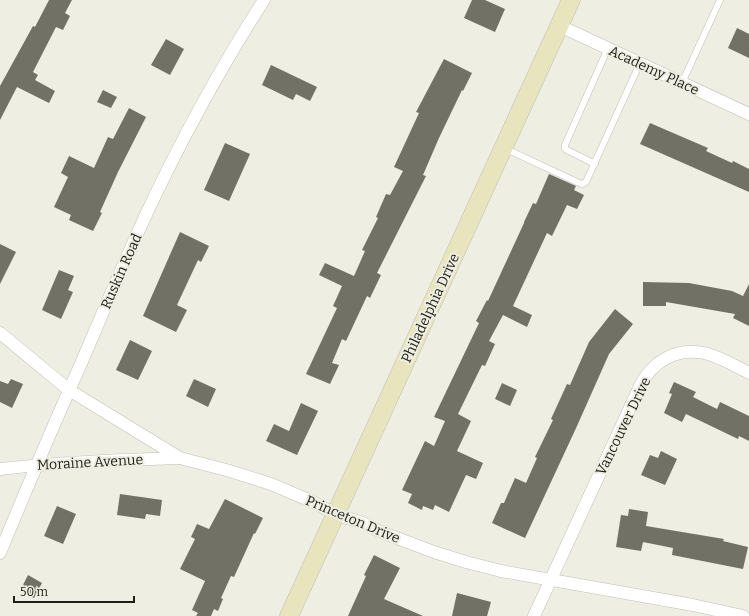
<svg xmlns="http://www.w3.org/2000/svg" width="749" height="616" viewBox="0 0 749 616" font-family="Bitter,serif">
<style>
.building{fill:#717166}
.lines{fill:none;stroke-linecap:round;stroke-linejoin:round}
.service-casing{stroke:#c0bfb4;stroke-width:7}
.minor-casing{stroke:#c0bfb4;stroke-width:13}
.secondary-casing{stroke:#c0bfb4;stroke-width:19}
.service{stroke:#fff;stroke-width:6}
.minor{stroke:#fff;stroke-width:12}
.secondary{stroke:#e8e4bd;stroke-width:18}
.labels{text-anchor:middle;stroke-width:4;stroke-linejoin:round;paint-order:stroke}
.street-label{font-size:14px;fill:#1e1e1a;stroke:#efeee2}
</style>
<rect width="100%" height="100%" fill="#efeee2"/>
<!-- building -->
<g class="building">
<path d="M49 0H72L65 13 70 16 63 30 56 27 33 72 38 75 35 80 55 91 49 103 17 87 0 120V86L33 26 35 27Z"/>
<path d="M472 0H485L505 9 495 32 464 18Z"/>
<path d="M737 28 749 34V58L728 48Z"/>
<path d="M166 39 184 49 170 75 151 65Z"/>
<path d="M444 59 472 73 463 91 462 90 439 138 423 175 426 176 377 273 381 275 370 298 367 296 346 341 342 339 332 363 339 365 330 384 306 374 337 308 333 306 342 286 319 275 325 263 354 276 365 251 362 250 378 218 376 217 386 194 390 195 403 171 394 167 419 113 416 112Z"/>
<path d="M271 65 317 87 310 101 296 94 293 100 262 85Z"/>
<path d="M103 90 117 97 111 108 97 102Z"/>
<path d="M129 108 146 117 118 172 100 212 102 213 93 231 69 220 71 215 54 207 68 177 61 173 69 156 94 168 108 137 113 139Z"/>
<path d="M650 123 708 148 706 151 732 163 733 161 749 169V192L640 144Z"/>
<path d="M225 143 250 154 229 201 204 190Z"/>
<path d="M549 174 576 186 574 190 584 195 577 209 567 205 552 236 547 233 513 306 532 315 527 327 503 315 489 341 495 344 485 366 482 365 458 414 471 421 457 451 483 463 476 479 466 475 449 512 435 505 433 510 423 506 422 510 408 503 412 494 402 490 425 441 434 446 445 421 434 417 479 323 476 321 487 300 488 301 524 223V222L533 203 536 204Z"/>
<path d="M180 232 209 246 201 262 198 260 177 305 187 310 176 332 143 316Z"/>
<path d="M0 244 16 252 0 284Z"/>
<path d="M59 270 74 276 68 290 73 292 61 319 42 310Z"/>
<path d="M643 282 689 283 732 291 743 296 749 284V326L733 318 735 314 666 302V306H643Z"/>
<path d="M615 309 633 324 609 354 577 426 525 538 492 523 501 503H504L515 478 526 483 537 458 535 457 553 420 551 419 567 384 570 385 589 342Z"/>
<path d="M130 340 152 351 138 380 116 370Z"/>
<path d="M11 379 23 384 12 408 0 402V381L8 384Z"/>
<path d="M194 379 216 389 208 407 186 396Z"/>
<path d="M674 382 696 392 693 397 717 409 720 402 749 416V441L739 436 738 439 686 414 682 422 664 413 672 394 669 393Z"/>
<path d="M502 383 517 390 510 406 495 399Z"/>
<path d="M301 403 318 411 297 455 266 441 274 424 289 431Z"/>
<path d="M661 451 677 459 665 485 641 475 650 455 658 458Z"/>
<path d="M120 494 162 500 160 516 146 514 145 519 117 515Z"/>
<path d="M225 499 263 518 255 534 254 533 234 577 231 576 221 598 223 599 218 611 214 609 211 616H196L198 613 192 610 205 581 180 569 195 539 191 537 197 524 209 529Z"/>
<path d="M57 506 76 514 63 544 44 536Z"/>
<path d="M629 509 648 512 646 526 724 539 723 541 748 547 743 569 672 555 673 548 643 542 641 551 616 547 621 515 628 516Z"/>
<path d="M374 555 400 568 384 599 423 616H348L366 576 364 575Z"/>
<path d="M28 575 42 583 34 598 20 591Z"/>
<path d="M457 593 491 602 487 616H452Z"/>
</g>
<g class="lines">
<!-- service casing -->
<g class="service-casing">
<g id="service">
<path d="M682 83 720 0"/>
<path d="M504 148 577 182 582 184 586 182 640 63"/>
<path d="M595 164 565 149V145L608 48"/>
</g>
</g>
<!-- minor casing -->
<g class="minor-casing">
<g id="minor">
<path d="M560 26 749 114"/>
<path d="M0 333 69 390 180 458 230 471 271 484 311 501 335 514 363 523 381 532 434 552 466 562 501 571 693 605 743 616"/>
<path d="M0 469C60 462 120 460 180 458"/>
<path d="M0 553C26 490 52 428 80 366 101 317 122 267 144 219 179 144 219 70 264 0"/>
<path d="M534 616 640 386C652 362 676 347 704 353 719 356 735 366 749 373"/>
</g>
</g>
<!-- secondary casing -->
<g class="secondary-casing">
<path id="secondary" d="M289 616 571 0"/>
</g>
<!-- service -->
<use href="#service" class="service"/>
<!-- minor -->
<use href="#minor" class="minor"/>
<!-- secondary -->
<use href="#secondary" class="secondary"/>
</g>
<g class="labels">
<!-- street labels -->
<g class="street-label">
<text transform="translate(654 70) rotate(25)" y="5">Academy Place</text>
<text transform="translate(121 271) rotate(-66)" y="5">Ruskin Road</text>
<text transform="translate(430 308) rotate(-65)" y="5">Philadelphia Drive</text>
<text transform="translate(623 426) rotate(-64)" y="5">Vancouver Drive</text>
<text transform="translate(90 462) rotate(-3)" y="5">Moraine Avenue</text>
<text transform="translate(353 519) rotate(23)" y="5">Princeton Drive</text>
</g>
</g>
<!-- scale -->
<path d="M14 596v6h120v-6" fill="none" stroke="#1e1e1a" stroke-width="2"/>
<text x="20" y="596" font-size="12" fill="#1e1e1a" stroke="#efeee2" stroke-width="3" paint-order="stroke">50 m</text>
</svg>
